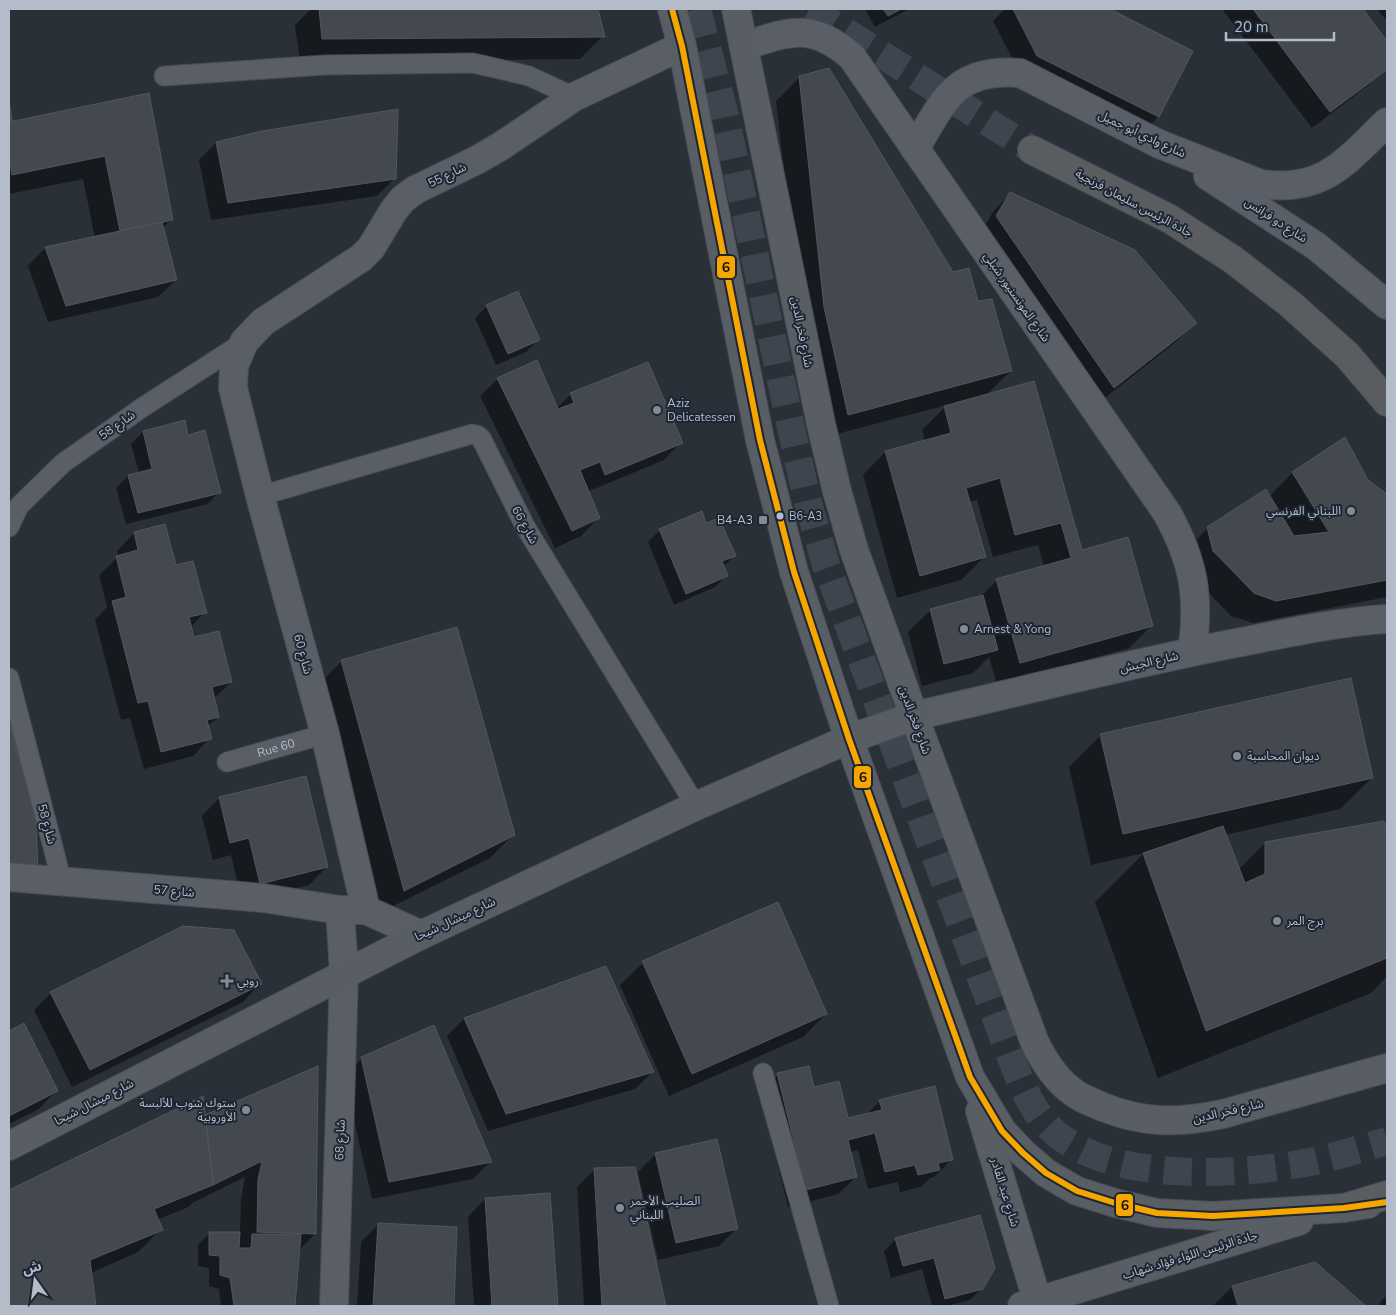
<svg xmlns="http://www.w3.org/2000/svg" width="1396" height="1315" viewBox="0 0 1396 1315" font-family="'Nunito Sans','Noto Sans Arabic',sans-serif">
<style>
.shadow{fill:#0007}
.building{fill:#444950;stroke:#52575f}
.lines{fill:none;stroke-linecap:round;stroke-linejoin:round}
.highway-tunnel{stroke:#3f454e;stroke-width:28;stroke-dasharray:28 14;stroke-linecap:butt}
.lane-casing{stroke:#484c53;stroke-width:21}
.street-casing{stroke:#484c53;stroke-width:30}
.secondary-casing{stroke:#484c53;stroke-width:30}
.highway-casing{stroke:#474c53;stroke-width:30}
.lane{stroke:#5a5e66;stroke-width:19}
.street{stroke:#5a5e66;stroke-width:28}
.secondary{stroke:#595d64;stroke-width:28}
.highway{stroke:#5a5d60;stroke-width:28}
.bus-1-casing{stroke:#1d2633;stroke-width:10}
.bus-1{stroke:#f7a600;stroke-width:6}
.poi-dot{fill:#848b96;stroke:#1d2633;stroke-width:2}
.bus-dot{fill:#b4bcc9;stroke:#1d2633;stroke-width:2}
.labels{text-anchor:middle;stroke-width:4;stroke-linejoin:round;paint-order:stroke}
.bus-label{font-size:11px;fill:#b4bcc9;stroke:#1d2633;text-anchor:start}
.street-label{font-size:12px;fill:#b4bcc9;stroke:#1d2633}
.poi-label{font-size:12px;fill:#b4bcc9;stroke:#1d2633;text-anchor:start}
.line-badge{stroke:#1d2633;stroke-width:2}
.pale-badge-label{font-size:14px;text-anchor:middle;font-weight:bold;fill:#111}
</style>
<rect width="100%" height="100%" fill="#2a3038"/>
<!-- shadow -->
<g class="shadow">
<path d="M311 9H596L603 36 580 59 300 62 295 25Z"/>
<path d="M865 9H909L875 27Z"/>
<path d="M1005 9H1111L1158 117 1141 134 1020 74 993 21Z"/>
<path d="M1222 9H1362L1387 43V71L1312 128Z"/>
<path d="M1377 9H1387V21Z"/>
<path d="M799 78 952 273 977 302 1011 371 986 395 1081 551 1152 625 1129 648 997 685 989 657 973 673 922 686 908 632 931 610 980 597 997 580 1044 567 1038 545 993 557 977 500 969 502 984 557 961 580 897 598 863 475 885 452 925 441 922 430 947 405 825 437 802 331 776 101Z"/>
<path d="M148 94 172 219 162 228 176 280 158 297 48 322 28 266 45 248 95 238 83 179 9 194V107L11 122Z"/>
<path d="M216 143 395 178 377 196 211 220 199 160Z"/>
<path d="M1010 194 1195 323 1177 341 1096 405 980 234 993 212Z"/>
<path d="M487 306 538 340 526 352 496 365 475 318Z"/>
<path d="M498 379 557 408 571 394 681 442 664 460 587 492 598 518 581 536 555 548 480 396Z"/>
<path d="M184 422 187 436 219 492 208 504 126 524 116 488 128 476 139 473 131 444 143 432Z"/>
<path d="M1344 439 1367 481 1387 496V597L1253 623 1231 616 1191 574 1185 551 1208 528 1269 497 1292 473Z"/>
<path d="M706 525 734 556 723 567 727 575 715 587 674 605 648 542 660 530Z"/>
<path d="M134 533 175 567 205 612 190 628 193 639 231 682 213 699 218 717 207 727 210 738 193 756 144 769 130 718 121 720 95 620 107 607 99 575 118 557 117 551Z"/>
<path d="M342 661 513 835 490 858 381 912 319 684Z"/>
<path d="M9 726 35 821 9 886Z"/>
<path d="M1101 735 1372 778 1340 809 1225 835 1238 870 1265 843 1384 823 1387 835V976L1371 993 1158 1078 1095 902 1144 853 1091 865 1069 767Z"/>
<path d="M305 777 327 867 309 885 242 901 231 855 213 860 202 816 219 798Z"/>
<path d="M643 963 826 1014 803 1037 669 1096 620 985Z"/>
<path d="M260 984 243 1002 72 1087 34 1010 51 993Z"/>
<path d="M464 1019 653 1072 635 1089 488 1131 447 1036Z"/>
<path d="M24 1025 56 1091 39 1109 9 1124V1032Z"/>
<path d="M362 1058 491 1161 473 1179 372 1199 344 1076Z"/>
<path d="M317 1067 315 1234 299 1250 294 1306H221L219 1289 209 1286V1268L198 1266V1245L210 1233 240 1234 241 1199 245 1177 194 1202 188 1207 157 1220 161 1229 138 1252 91 1273 94 1306H9V1192L202 1098 204 1117Z"/>
<path d="M778 1075 813 1089 847 1120 866 1115 880 1101 952 1159 934 1177 930 1178 921 1187 900 1192 898 1182 868 1189 858 1150 850 1152 856 1177 838 1194 788 1207 760 1092Z"/>
<path d="M716 1140 737 1228 719 1246 658 1260 638 1172 655 1155Z"/>
<path d="M634 1168 665 1306H584L577 1187 595 1169Z"/>
<path d="M549 1195 557 1306H474L468 1217 485 1199Z"/>
<path d="M979 1216 982 1288 970 1300 946 1306H932L922 1269 891 1278 884 1251 896 1239Z"/>
<path d="M379 1224 456 1228 453 1306H357L361 1242Z"/>
<path d="M1315 1263 1364 1306H1213L1232 1287Z"/>
<path d="M1387 1295V1306H1380L1379 1303Z"/>
</g>
<!-- building -->
<g class="building">
<path d="M319 9H598L605 37 322 39Z"/>
<path d="M883 9H901L888 16Z"/>
<path d="M1013 9H1113L1114 11 1193 51 1159 117 1037 56Z"/>
<path d="M1253 9H1363L1387 41V70L1330 112Z"/>
<path d="M829 68 953 272 969 268 978 301 992 299 1012 371 848 415 824 307 799 76Z"/>
<path d="M149 93 173 220 120 231 105 156 12 175 9 159V122Z"/>
<path d="M9 99 12 121 9 122Z"/>
<path d="M398 109 396 179 228 203 216 142 262 131Z"/>
<path d="M1010 192 1135 250 1197 323 1114 388 996 216Z"/>
<path d="M162 222 177 280 66 306 45 247Z"/>
<path d="M518 291 540 340 508 354 486 305Z"/>
<path d="M537 360 558 409 574 403 570 393 648 362 683 443 605 475 600 462 580 470 600 518 572 531 497 378Z"/>
<path d="M1034 381 1082 550 1128 537 1153 626 1020 663 996 579 1071 558 1061 523 1015 535 1000 478 966 488 986 557 920 576 885 451 951 433 944 406Z"/>
<path d="M185 420 188 435 205 430 221 493 138 513 128 475 152 469 143 431Z"/>
<path d="M1345 437 1368 480 1387 494V580L1276 601 1254 593 1213 551 1207 527 1266 489 1294 536 1329 532 1292 472Z"/>
<path d="M702 511 706 523 719 518 736 556 722 561 728 576 686 594 659 529Z"/>
<path d="M165 524 176 565 193 561 207 613 189 617 194 637 219 631 232 682 212 687 219 717 207 720 212 739 161 752 148 701 138 703 112 601 126 597 116 556 138 550 134 532Z"/>
<path d="M983 595 998 650 944 664 930 609Z"/>
<path d="M457 627 515 835 404 891 341 660Z"/>
<path d="M1351 678 1373 778 1123 834 1100 734Z"/>
<path d="M9 721 36 821 38 871 9 864Z"/>
<path d="M306 776 328 867 260 884 249 838 230 843 219 797Z"/>
<path d="M1384 821 1387 831V958L1206 1031 1143 853 1223 826 1245 883 1265 874V842Z"/>
<path d="M778 902 827 1014 692 1074 642 961Z"/>
<path d="M183 926 234 930 262 984 90 1070 50 992Z"/>
<path d="M606 966 654 1072 506 1114 464 1018Z"/>
<path d="M24 1023 58 1091 9 1116V1031Z"/>
<path d="M434 1025 492 1162 389 1182 361 1057Z"/>
<path d="M318 1066 316 1234 257 1232 258 1180 262 1161 213 1185 205 1115Z"/>
<path d="M809 1066 814 1087 839 1081 848 1118 882 1110 879 1100 935 1086 953 1160 938 1163 940 1170 918 1175 915 1165 885 1172 875 1133 848 1140 857 1177 806 1190 777 1073Z"/>
<path d="M203 1096 213 1185 154 1209 163 1230 90 1260 96 1306H9V1190Z"/>
<path d="M717 1139 738 1229 676 1243 655 1153Z"/>
<path d="M635 1167 666 1306H602L594 1168Z"/>
<path d="M550 1193 558 1306H492L485 1198Z"/>
<path d="M980 1215 995 1268 983 1289 945 1299 934 1258 903 1266 895 1238Z"/>
<path d="M378 1223 457 1227 454 1306H373Z"/>
<path d="M209 1232H240L239 1248H251L252 1234H301L295 1306H234L230 1278 220 1275V1256L209 1255Z"/>
<path d="M1315 1262 1366 1306H1238L1232 1286Z"/>
</g>
<g class="lines">
<!-- highway-tunnel -->
<g class="highway-tunnel">
<path d="M697 9 725 116 793 437 808 503 826 565 1005 1042C1017 1071 1026 1103 1048 1126 1103 1184 1238 1176 1310 1162 1336 1157 1362 1148 1387 1141"/>
<path d="M810 9 1032 150"/>
</g>
<!-- lane casing -->
<g class="lane-casing">
<g id="lane">
<path d="M164 76 325 65 473 63 529 76 574 97"/>
<path d="M260 496 472 434 477 435 481 438 526 528 696 806"/>
<path d="M9 527 19 506 63 463 143 407 244 342"/>
<path d="M9 678 62 882"/>
<path id="s1" d="M227 762 325 734"/>
<path d="M763 1073 829 1306"/>
</g>
</g>
<!-- street casing -->
<g class="street-casing">
<g id="street">
<path d="M744 46C790 31 812 22 852 57L1167 513C1194 562 1200 597 1192 652"/>
<path d="M915 149C944 100 955 68 1020 73L1159 144 1261 184C1324 193 1346 161 1387 122"/>
<path d="M1208 176 1316 246 1387 305"/>
<path d="M914 716C1019 692 1124 665 1231 644 1283 634 1334 622 1387 619"/>
<path d="M9 877 263 898 340 910H366L421 935"/>
<path d="M366 910 325 734 260 496 233 388 234 366 244 342 263 322 361 258 371 248 394 210 403 199 415 190 477 160 501 146 574 97 682 46"/>
<path d="M334 1306 344 973 340 910"/>
</g>
</g>
<!-- secondary casing -->
<g class="secondary-casing">
<g id="secondary">
<path d="M672 9 682 46 760 440 794 572 849 739 970 1077 1002 1131 1023 1153 1046 1173 1077 1191 1115 1203 1157 1213 1213 1216 1344 1208 1368 1204"/>
<path d="M736 9 821 424 837 491 854 550 914 716 1035 1043C1044 1061 1054 1077 1069 1089 1079 1098 1091 1102 1103 1107 1145 1124 1179 1123 1223 1114L1387 1068"/>
<path d="M980 1111 1039 1306"/>
<path d="M9 1146 421 935 696 806 849 739 914 716"/>
<path d="M1022 1306 1299 1221"/>
</g>
</g>
<!-- highway casing -->
<g class="highway-casing">
<g id="highway">
<path d="M1032 150 1170 219 1232 259 1289 303 1347 355 1387 402"/>
<path d="M1344 1208 1387 1195"/>
</g>
</g>
<!-- lane -->
<use href="#lane" class="lane"/>
<!-- street -->
<use href="#street" class="street"/>
<!-- secondary -->
<use href="#secondary" class="secondary"/>
<!-- highway -->
<use href="#highway" class="highway"/>
<!-- bus-1 casing -->
<g class="bus-1-casing">
<path id="bus-1" d="M672 9 682 46 760 440 794 572 849 739 970 1077 1002 1131 1023 1153 1046 1173 1077 1191 1115 1203 1157 1213 1213 1216 1344 1208 1387 1202"/>
</g>
<!-- bus-1 -->
<use href="#bus-1" class="bus-1"/>
</g>
<!-- markers -->
<g class="poi-dot">
<circle cx="657" cy="410" r="5"/>
<circle cx="1351" cy="511" r="5"/>
<rect x="758" y="515" width="10" height="10" rx="2.5"/>
<circle cx="964" cy="629" r="5"/>
<circle cx="1237" cy="756" r="5"/>
<circle cx="1277" cy="921" r="5"/>
<path d="M224.5 973.5h5v5h5v5h-5v5h-5v-5h-5v-5h5z"/>
<circle cx="246" cy="1110" r="5"/>
<circle cx="620" cy="1208" r="5"/>
</g>
<circle class="bus-dot" cx="780" cy="516" r="4.5"/>
<g class="labels">
<!-- bus labels -->
<g class="bus-label">
<text x="789" y="520">B6-A3</text>
</g>
<!-- street labels -->
<g class="street-label">
<text transform="translate(1142 134) rotate(25)" y="4">شارع وادي أبو جميل</text>
<text transform="translate(447 175) rotate(-26)" y="4">شارع 55</text>
<text transform="translate(1134 203) rotate(28)" y="4">جادة الرئيس سليمان فرنجية</text>
<text transform="translate(1276 220) rotate(33)" y="4">شارع دو فرانس</text>
<text transform="translate(1017 297) rotate(55)" y="4">شارع المونسنيور شبلي</text>
<text transform="translate(802 332) rotate(79)" y="4">شارع فخر الدين</text>
<text transform="translate(117 425) rotate(-35)" y="4">شارع 58</text>
<text transform="translate(525 525) rotate(61)" y="4">شارع 66</text>
<text transform="translate(303 654) rotate(75)" y="4">شارع 60</text>
<text transform="translate(1149 662) rotate(-13)" y="4">شارع الجيش</text>
<text transform="translate(915 720) rotate(70)" y="4">شارع فخر الدين</text>
<text dy="4" stroke="none"><textPath href="#s1" startOffset="51">Rue 60</textPath></text>
<text transform="translate(47 824) rotate(75)" y="4">شارع 58</text>
<text transform="translate(174 891) rotate(5)" y="4">شارع 57</text>
<text transform="translate(455 919) rotate(-25)" y="4">شارع ميشال شيحا</text>
<text transform="translate(94 1102) rotate(-27)" y="4">شارع ميشال شيحا</text>
<text transform="translate(1228 1111) rotate(-13)" y="4">شارع فخر الدين</text>
<text transform="translate(340 1140) rotate(-88)" y="4">شارع 68</text>
<text transform="translate(1005 1192) rotate(73)" y="4">شارع عبد القادر</text>
<text transform="translate(1190 1255) rotate(-17)" y="4">جادة الرئيس اللواء فؤاد شهاب</text>
</g>
<!-- poi labels -->
<g class="poi-label">
<text x="667" y="407">Aziz<tspan x="667" dy="14">Delicatessen</tspan></text>
<text x="1341" y="515" text-anchor="end">اللبناني الفرنسي</text>
<text x="753" y="524" text-anchor="end">B4-A3</text>
<text x="974" y="633">Arnest &amp; Yong</text>
<text x="1247" y="760">ديوان المحاسبة</text>
<text x="1287" y="925">برج المر</text>
<text x="237" y="985">روبي</text>
<text x="236" y="1107" text-anchor="end">ستوك شوب للألبسة<tspan x="236" dy="14">الأوروبية</tspan></text>
<text x="630" y="1205">الصليب الأحمر<tspan x="630" dy="14">اللبناني</tspan></text>
</g>
</g>
<g class="line-badge">
<rect x="716" y="255" width="20" height="24" rx="5" fill="#f7a600"/>
<rect x="853" y="765" width="19" height="24" rx="5" fill="#f7a600"/>
<rect x="1115" y="1193" width="19" height="24" rx="5" fill="#f7a600"/>
</g>
<g class="pale-badge-label">
<text x="726" y="272">6</text>
<text x="863" y="782">6</text>
<text x="1125" y="1210">6</text>
</g>
<!-- border -->
<rect width="1396" height="1315" fill="none" stroke="#b4bcc9" stroke-width="20"/>
<!-- north arrow -->
<g transform="translate(35 1280) rotate(346)" stroke="#1d2633" stroke-width="4" paint-order="stroke">
<path d="M0-4L9 19L0 12L-9 19Z" fill="#b4bcc9"/>
<text y="-8" font-size="14" font-weight="bold" text-anchor="middle" fill="#b4bcc9">ش</text>
</g>
<!-- scale -->
<path d="M1226 32v8h108v-8" fill="none" stroke="#b4bcc9" stroke-width="2.5"/>
<text x="1234" y="32" font-size="15" fill="#b4bcc9" stroke="#1d2633" stroke-width="4" paint-order="stroke">20 m</text>
</svg>
